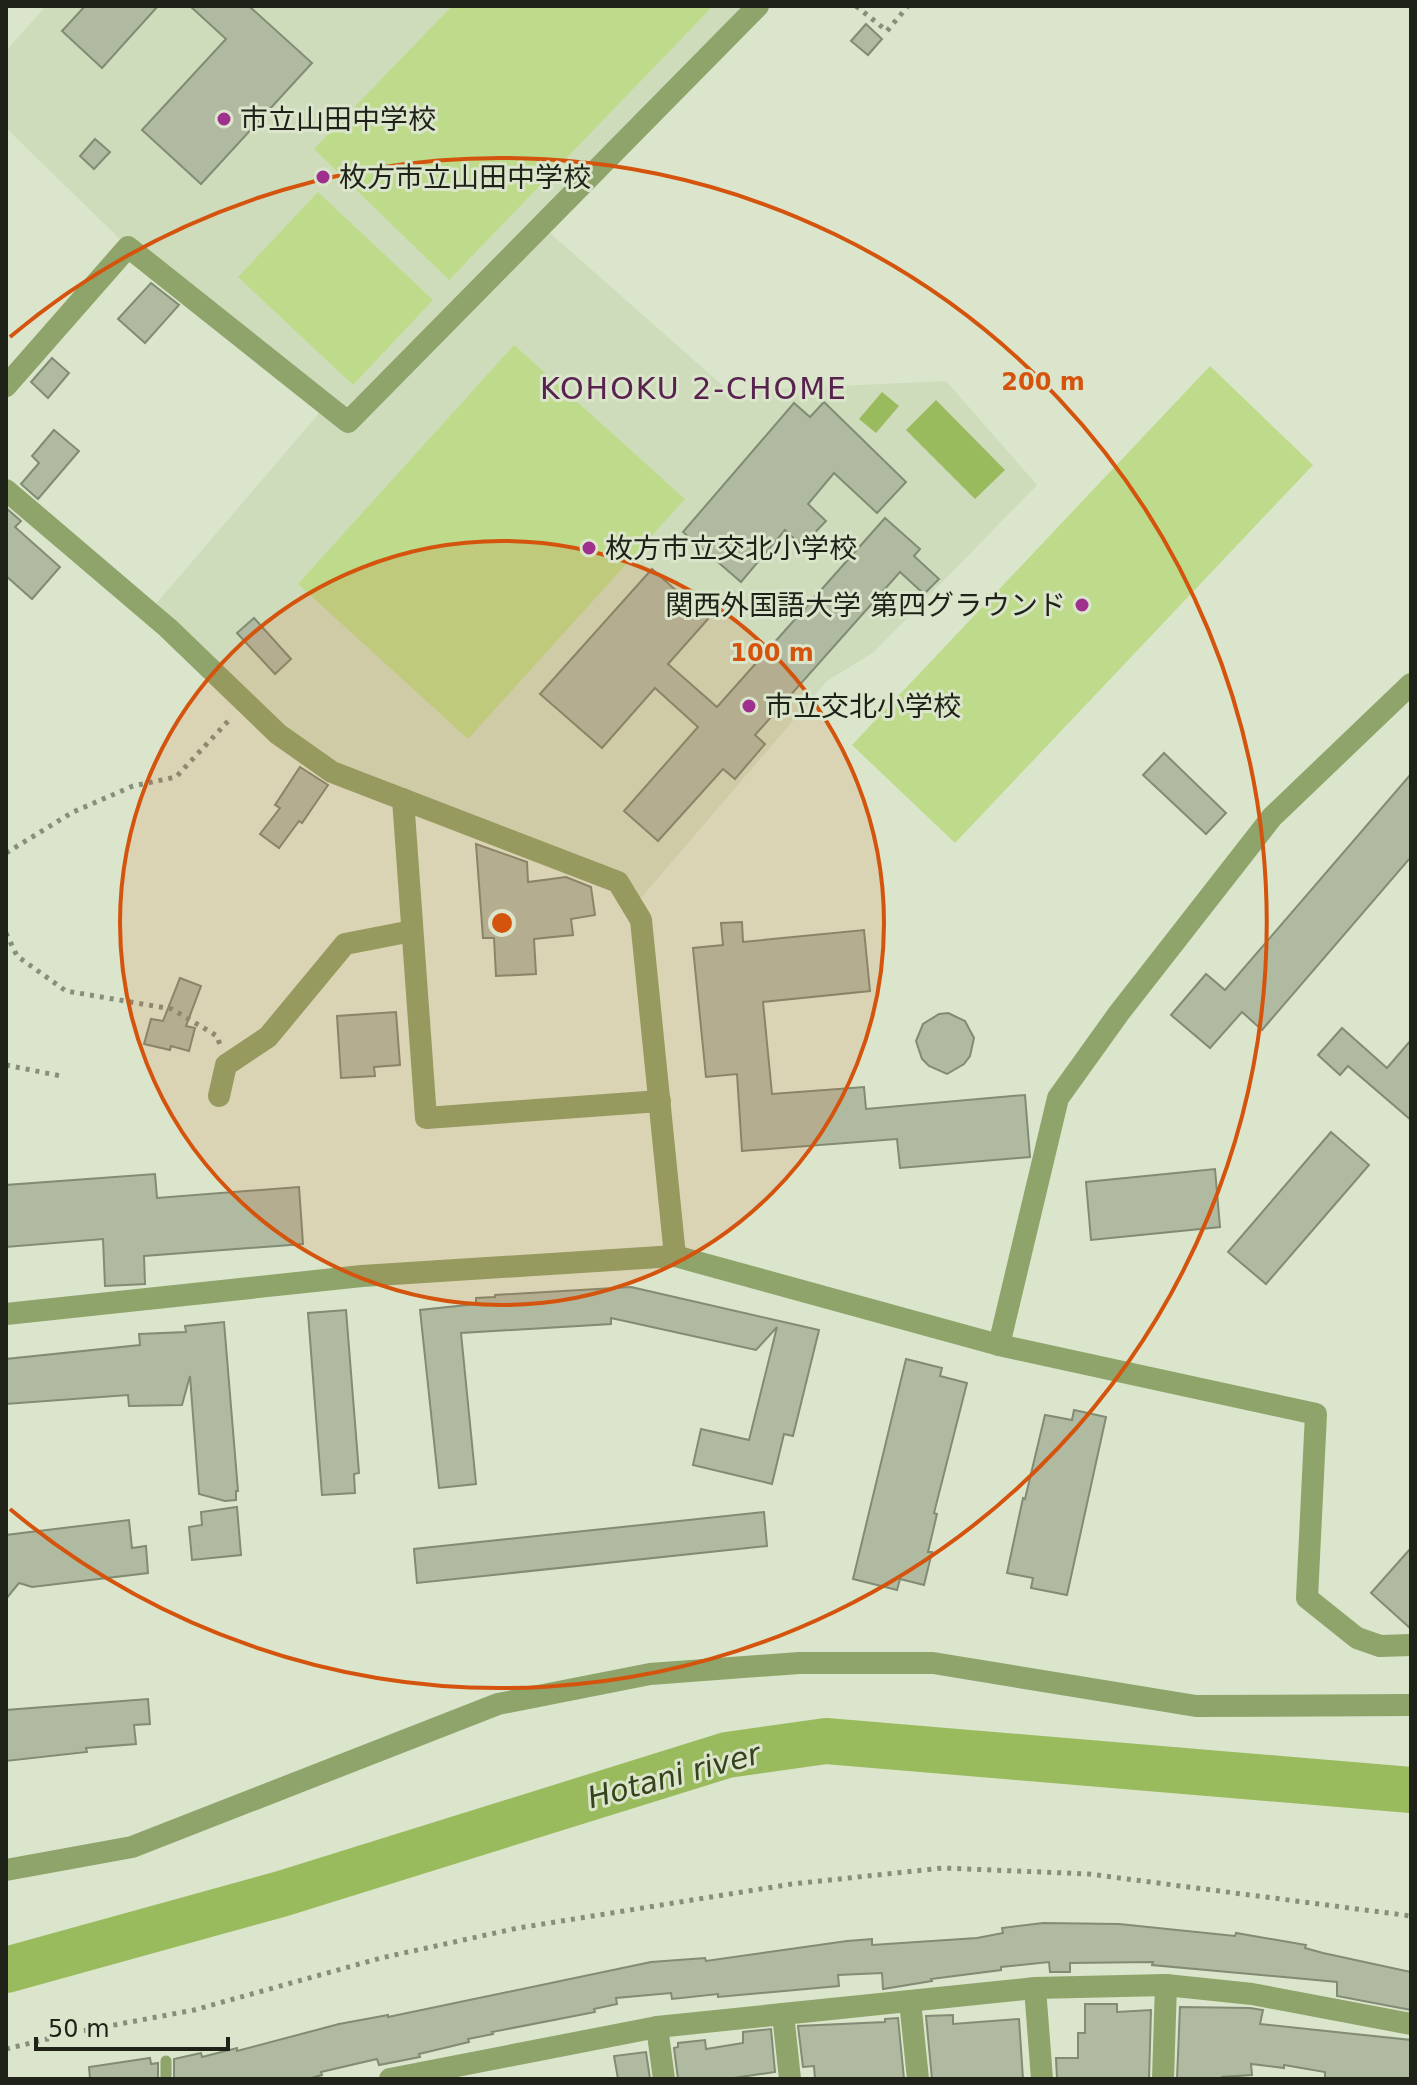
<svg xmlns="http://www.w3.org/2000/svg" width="1417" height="2085" viewBox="0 0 1417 2085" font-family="'DejaVu Sans','Noto Sans JP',sans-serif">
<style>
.built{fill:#cfdcbb}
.green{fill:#bedb8b}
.water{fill:#9aba5e}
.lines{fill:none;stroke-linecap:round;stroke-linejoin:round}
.river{stroke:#9aba5e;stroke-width:46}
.building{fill:#b0baa1;stroke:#828b73;stroke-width:2}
.path{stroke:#878f7c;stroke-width:5;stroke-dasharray:4 6;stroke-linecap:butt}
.service{stroke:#8ea46a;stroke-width:11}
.minor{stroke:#8ea46a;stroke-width:22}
.tertiary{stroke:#8ea46a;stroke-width:22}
.ring{fill:none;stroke:#d4540d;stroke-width:4}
.poi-dot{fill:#9f308d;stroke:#dbe5cb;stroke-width:3}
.labels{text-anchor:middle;stroke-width:6;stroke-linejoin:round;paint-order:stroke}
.poi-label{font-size:28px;fill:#1e2218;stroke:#dbe5cb;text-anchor:start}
.neighbourhood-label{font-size:30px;letter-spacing:2px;fill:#58224e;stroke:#dbe5cb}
.water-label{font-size:30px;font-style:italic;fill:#35421c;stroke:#dbe5cb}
.centre{fill:#d4540d;stroke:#dbe5cb;stroke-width:4}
.ring-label{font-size:24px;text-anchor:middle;font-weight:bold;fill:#d4540d;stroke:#dbe5cb;stroke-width:6;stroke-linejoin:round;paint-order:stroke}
</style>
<rect width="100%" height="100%" fill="#dbe5cb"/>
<!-- built -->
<path class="built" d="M46 6H758L542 226 729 391 946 381 1037 485 874 652 827 681 633 907 618 882 332 772 149 612 326 405 128 247 6 128V51Z"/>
<!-- green -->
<g class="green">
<path d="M452 6H713L449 280 314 149Z"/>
<path d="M318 192 433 300 353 385 238 277Z"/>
<path d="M514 345 685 499 468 739 298 584Z"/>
<path d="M1210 366 1313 465 955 843 852 745Z"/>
</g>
<!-- water -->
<g class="water">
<path d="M882 392 899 406 876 433 859 419Z"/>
<path d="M936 400 1005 470 975 499 906 430Z"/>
</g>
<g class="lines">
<!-- river -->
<path class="river" d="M6 1970 281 1894 727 1755 826 1741 1411 1790"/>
</g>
<!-- building -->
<g class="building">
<path d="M85 6H158L102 68 62 31Z"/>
<path d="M190 6H249L312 63 201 184 142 130 226 39Z"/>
<path d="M866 24 882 39 868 55 851 41Z"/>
<path d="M95 139 110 152 94 169 80 156Z"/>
<path d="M151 283 179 305 145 343 118 319Z"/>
<path d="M52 358 69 373 48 398 31 382Z"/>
<path d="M824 402 906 482 877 513 834 473 808 504 826 521 802 546 785 530 741 582 683 532 794 403 810 417Z"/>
<path d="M54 430 79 451 38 499 21 484 39 463 32 456Z"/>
<path d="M6 508 21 521 15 527 60 567 32 599 6 576Z"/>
<path d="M885 518 920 549 914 556 939 579 924 594 900 572 755 735 765 744 735 779 723 769 658 841 624 811 698 727 655 688 602 748 540 694 652 569 708 619 668 664 717 707Z"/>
<path d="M254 618 291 659 275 674 237 633Z"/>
<path d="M1164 753 1226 813 1206 834 1143 775Z"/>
<path d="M300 767 328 785 302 823 299 821 279 848 260 834 280 808 275 805Z"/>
<path d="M1411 774V857L1262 1030 1242 1012 1210 1048 1171 1015 1206 974 1225 990Z"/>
<path d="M476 844 527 862 528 882 566 877 591 887 595 915 571 919 573 935 534 939 536 974 496 976 494 938H483Z"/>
<path d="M742 922 743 942 864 930 870 991 763 1002 772 1094 864 1087 866 1109 1025 1095 1030 1157 900 1168 897 1139 742 1151 737 1074 706 1077 693 948 723 945 721 923Z"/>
<path d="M180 978 201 986 186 1026 195 1028 189 1051 171 1046 170 1050 144 1044 151 1019 163 1021Z"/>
<path d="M396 1012 400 1065 374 1067 375 1076 341 1078 337 1016Z"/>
<path d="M948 1013 965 1021 974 1038 970 1056 964 1064 947 1074 929 1066 922 1059 916 1041 923 1024 939 1014Z"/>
<path d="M1342 1028 1387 1068 1411 1040V1120L1348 1066 1340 1075 1318 1055Z"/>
<path d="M1331 1132 1369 1165 1266 1284 1228 1252Z"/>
<path d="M1215 1169 1220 1227 1091 1240 1086 1182Z"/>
<path d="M155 1174 157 1198 299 1187 303 1244 144 1256 145 1284 105 1286 103 1239 6 1247V1185Z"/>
<path d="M631 1287 819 1330 793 1436 784 1434 772 1484 693 1465 701 1429 749 1440 777 1327 756 1350 611 1318V1324L461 1333 476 1484 439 1488 420 1310 476 1304V1298L495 1297V1295Z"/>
<path d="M346 1310 359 1473 354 1474 355 1493 322 1495 308 1313Z"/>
<path d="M224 1322 238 1491H236V1500L225 1501 199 1494 190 1376 182 1405 129 1406 128 1395 6 1404V1359L140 1345 139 1334 186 1332 185 1326Z"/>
<path d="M906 1359 942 1368 940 1376 967 1383 934 1513 937 1514 928 1552H932L924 1585 900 1579 897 1590 853 1579Z"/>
<path d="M1074 1410 1106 1417 1067 1595 1031 1588 1033 1578 1007 1573 1023 1498 1025 1499 1045 1415 1072 1420Z"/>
<path d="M237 1507 241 1555 192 1560 189 1527 202 1525 201 1512Z"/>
<path d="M764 1512 767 1546 417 1583 414 1549Z"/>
<path d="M129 1520 132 1548 146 1546 148 1573 32 1587 19 1583 6 1599V1535Z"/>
<path d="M1411 1548V1629L1371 1593Z"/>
<path d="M148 1699 150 1724 134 1725 136 1744 86 1748 87 1752 6 1761V1710Z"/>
<path d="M1043 1923 1119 1924 1235 1936 1236 1933 1306 1945 1305 1948 1323 1953 1411 1972V2010L1337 1996V1982L1152 1965 1153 1962 1070 1963V1972H1050L1049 1962 1001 1967V1970L931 1979 932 1981 883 1989 882 1973 838 1975 839 1986 718 1997V1994L672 1999 671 1993 616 1998 617 2004 594 2009 595 2012 492 2032 493 2034 468 2039 469 2042 419 2054 420 2057 379 2065 377 2059 321 2072 322 2075 308 2079H174V2059L201 2053 202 2057 237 2048V2051L339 2024 388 2015V2017L651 1962 705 1958 706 1961 847 1941 872 1939V1945L977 1938 1003 1933 1002 1928Z"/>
<path d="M1085 2004H1117V2012L1151 2010 1149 2079H1057L1056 2058H1078V2033H1085Z"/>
<path d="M1180 2007 1250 2008 1263 2010 1260 2024 1411 2040V2079H1325V2072L1284 2065V2068L1251 2064 1252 2075 1222 2077V2079H1177Z"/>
<path d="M953 2015V2024L1019 2019 1023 2079H932L926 2016Z"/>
<path d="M898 2018 904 2079H815L814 2066 803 2067 798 2026 885 2022V2019Z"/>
<path d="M771 2029 775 2072 727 2079H678L674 2048 678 2047V2043L705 2040 706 2049 743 2043V2032Z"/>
<path d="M646 2052 650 2079H618L614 2056Z"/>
<path d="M150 2058 151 2064 158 2063V2079H90L89 2067Z"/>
</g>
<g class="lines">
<!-- path -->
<g class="path">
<path d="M856 6 887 31 908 6"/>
<path d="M6 853 73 812 133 786 176 777 231 718"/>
<path d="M6 933 17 956 66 991 172 1009 217 1036 220 1045"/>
<path d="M6 1065 61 1076"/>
<path d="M6 2049 77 2032 194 2010 381 1958 518 1928 792 1884 943 1868 1089 1874 1411 1916"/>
</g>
<!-- service -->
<path class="service" d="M166 2079V2061"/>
<!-- minor -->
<g class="minor">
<path d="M6 386 128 247 348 422 758 6"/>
<path d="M403 799 426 1118 660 1101"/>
<path d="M219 1096 226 1065 268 1037 345 944 412 931"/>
<path d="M675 1256 999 1345 1316 1414 1307 1598 1357 1638 1380 1646 1411 1645"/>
<path d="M999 1345 1058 1098 1119 1013 1272 817 1411 684"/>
<path d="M1035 1988 1042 2079"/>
<path d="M910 2001 918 2079"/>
<path d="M783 2014 790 2079"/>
<path d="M657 2027 664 2079"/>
<path d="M390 2079 657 2027 1035 1988 1166 1985 1252 1994 1411 2024"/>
<path d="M1163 2079 1166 1985"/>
</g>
<!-- tertiary -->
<g class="tertiary">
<path d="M6 490 168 628 278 734 332 772 618 882 641 920 675 1256 362 1276 6 1314"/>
<path d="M6 1870 132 1847 498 1704 650 1674 799 1663H933L1196 1706 1411 1705"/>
</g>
</g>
<!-- distance rings -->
<circle cx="502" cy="923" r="382" fill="#d4540d" fill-opacity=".12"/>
<g class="ring">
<circle cx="502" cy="923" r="382"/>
<path d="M10 337A765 765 0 1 1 10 1509"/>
</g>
<!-- markers -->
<g class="poi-dot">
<circle cx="224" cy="119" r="8"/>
<circle cx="323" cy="177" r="8"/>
<circle cx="589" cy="548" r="8"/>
<circle cx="1082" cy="605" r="8"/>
<circle cx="749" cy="706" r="8"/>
</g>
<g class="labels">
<!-- poi labels -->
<g class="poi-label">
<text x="240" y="129">市立山田中学校</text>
<text x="339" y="187">枚方市立山田中学校</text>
<text x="605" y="558">枚方市立交北小学校</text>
<text x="1066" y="615" text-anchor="end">関西外国語大学 第四グラウンド</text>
<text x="765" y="716">市立交北小学校</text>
</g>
<!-- neighbourhood labels -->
<g class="neighbourhood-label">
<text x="694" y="399">KOHOKU 2-CHOME</text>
</g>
<!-- water labels -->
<g class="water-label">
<text transform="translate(674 1776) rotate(-15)" y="10">Hotani river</text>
</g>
</g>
<circle cx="502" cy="923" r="12" class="centre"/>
<g class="ring-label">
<text x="1043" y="390">200 m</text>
<text x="772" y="661">100 m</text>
</g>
<!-- border -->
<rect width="1417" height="2085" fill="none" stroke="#1e2218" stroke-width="16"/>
<!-- scale -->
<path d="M36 2037v12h192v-12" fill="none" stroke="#1e2218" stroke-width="4"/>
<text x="48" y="2037" font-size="24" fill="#1e2218" stroke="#dbe5cb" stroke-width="6" paint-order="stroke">50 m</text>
</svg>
